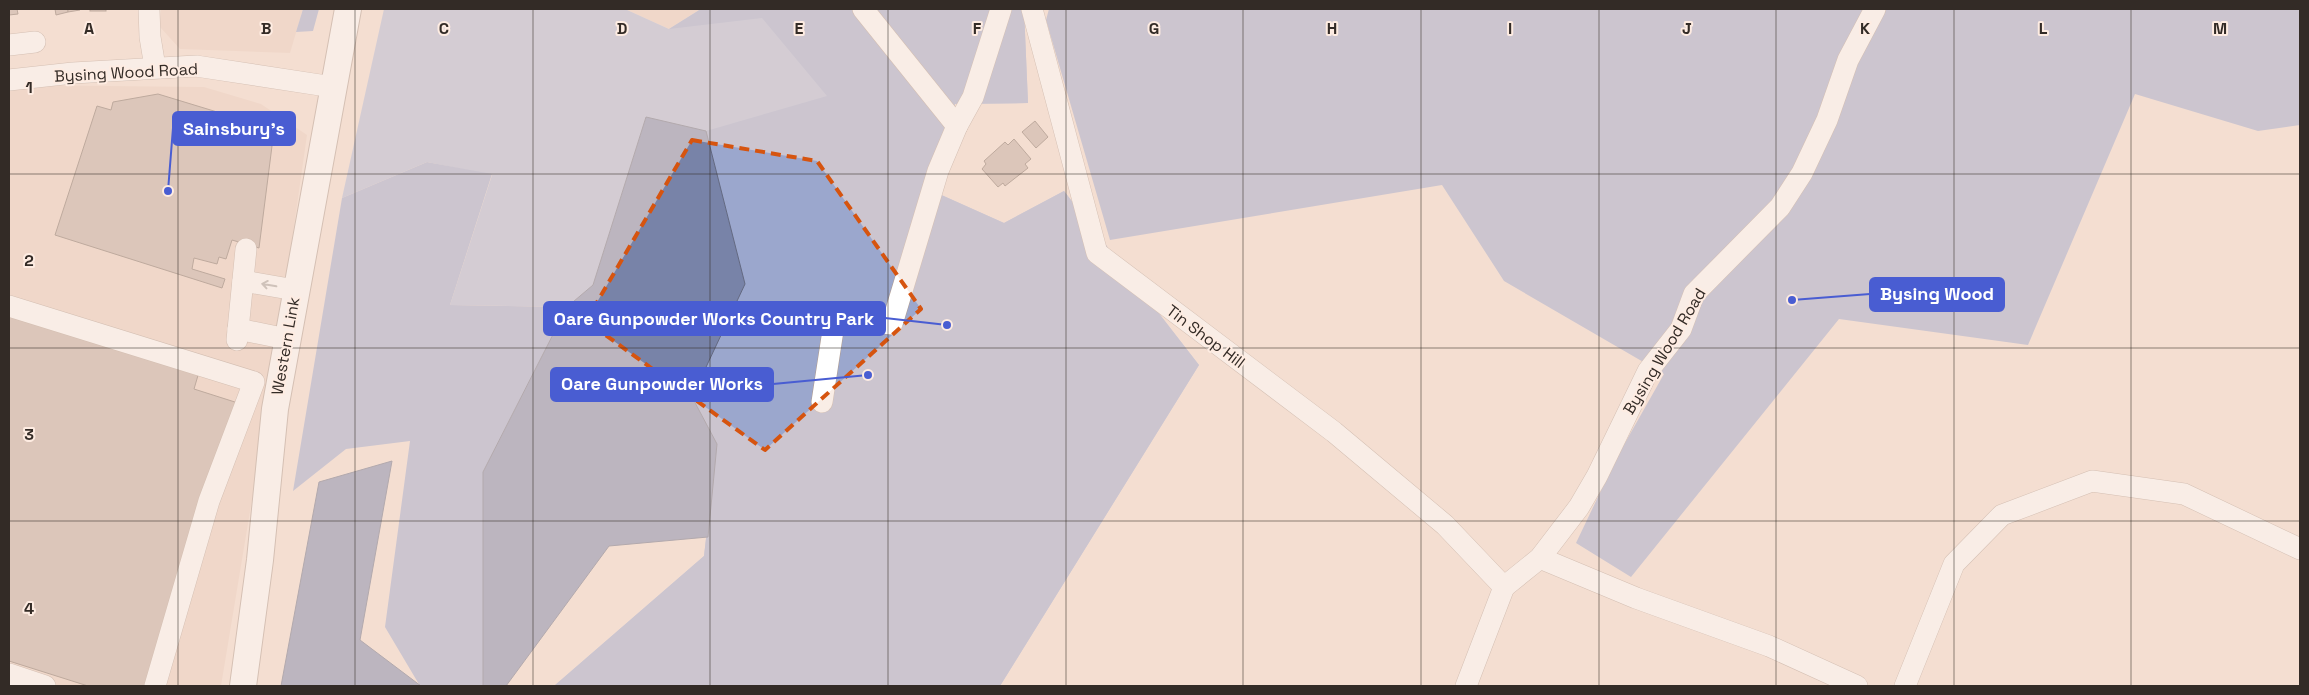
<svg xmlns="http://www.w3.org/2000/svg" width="2309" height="695" viewBox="0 0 2309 695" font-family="'Space Grotesk',sans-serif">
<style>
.built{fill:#ebcfbf}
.green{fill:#adb7d5}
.forest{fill:#9ba7cd}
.water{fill:#7883a8;stroke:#636981}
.building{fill:#bea99d;stroke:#7d6a5f}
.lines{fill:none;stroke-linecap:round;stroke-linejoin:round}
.minor-casing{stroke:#af9b8f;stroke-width:22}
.major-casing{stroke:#af9b8f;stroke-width:28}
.minor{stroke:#fff;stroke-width:21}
.major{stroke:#fff;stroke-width:26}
.oneway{stroke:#a3a09d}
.marked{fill:none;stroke:#d6540f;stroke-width:4;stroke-dasharray:10 6;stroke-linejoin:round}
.grid{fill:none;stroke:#332b26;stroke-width:1;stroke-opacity:0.55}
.labels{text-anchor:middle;stroke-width:4;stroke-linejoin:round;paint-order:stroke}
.street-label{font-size:16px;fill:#332b26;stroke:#feece2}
.grid-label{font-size:16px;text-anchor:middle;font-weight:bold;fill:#332b26;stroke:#feece2;stroke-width:4;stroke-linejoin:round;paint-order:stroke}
.leader{fill:none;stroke:#495dd2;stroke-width:2}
.callout-dot{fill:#495dd2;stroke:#feece2;stroke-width:2}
.callout{fill:#495dd2;stroke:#495dd2;stroke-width:2}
.callout-label{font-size:18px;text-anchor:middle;font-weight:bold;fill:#fff}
</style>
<rect width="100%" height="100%" fill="#f4ded1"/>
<!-- built -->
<g class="built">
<path d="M161 9H303L290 53 180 49 160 27Z"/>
<path d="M625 9H701L669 29Z"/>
<path d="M9 85 204 87 261 104 307 135 273 373 221 686H9Z"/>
</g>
<!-- green -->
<path class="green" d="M384 9H625L669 29 701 9H1024L1028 103 955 104 928 189 1004 223 1064 191 1199 365 1000 686H554L704 556 717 444 692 397 646 117 593 285 567 307 450 305 492 175 427 162 342 198Z"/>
<!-- forest -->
<g class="forest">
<path d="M303 9H319L313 31 296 32Z"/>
<path d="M701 9H1024L1028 103 955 104 928 189 1004 223 1064 191 1199 365 1000 686H554L704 556 717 444 692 397 745 284 706 131 827 96 762 18 669 29Z"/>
<path d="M1049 9H2300V125L2258 131 2135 94 2028 345 1839 319 1631 577 1576 543 1617 457 1664 374 1504 281 1442 185 1110 240 1046 20Z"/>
<path d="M427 162 492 174 450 305 567 307 483 472V686H420L385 627 410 441 346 449 293 491 342 198Z"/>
</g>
<!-- water -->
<g class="water">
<path d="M646 117 706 131 745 284 692 397 717 444 708 537 609 546 506 686H483V472L567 307 593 285Z"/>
<path d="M392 461 360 640 421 686H281L319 482Z"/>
</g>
<!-- building -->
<g class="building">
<path d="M9 9H17L18 14 9 15Z"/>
<path d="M55 9H68V12L56 15Z"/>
<path d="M68 9H80V10L68 12Z"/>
<rect x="90" y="9" width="16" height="2"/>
<path d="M158 94 250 122 246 138 272 146 259 248 232 240 226 259 219 257 217 264 194 258 192 269 225 279 222 288 55 235 97 106 111 110 113 102Z"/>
<path d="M1035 121 1048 137 1036 148 1022 132Z"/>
<path d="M1014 139 1031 159 1025 164 1028 168 1005 186 1003 183 998 187 982 169 986 164 984 161 1005 142 1008 145Z"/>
<path d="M9 311 199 372 194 389 238 403 147 686H88L9 661Z"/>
</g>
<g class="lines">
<!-- minor casing -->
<g class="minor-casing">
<g id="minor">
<path d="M149 9 150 37 155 67"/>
<path d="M1032 9 1097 253 1334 432 1445 525 1504 587"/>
<path d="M9 45 35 42"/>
<path d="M9 80 73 73 196 66 333 87"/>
<path d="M957 126 973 97 1001 9"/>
<path d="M243 281 295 290"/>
<path d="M9 306 254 382 209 501 155 686"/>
<path d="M238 329 287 339"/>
<path d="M237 340 246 249"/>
<path d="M822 402 834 324 846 319 892 324 938 171 957 126 863 9"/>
<path d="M1540 558 1636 598 1769 646 1857 686"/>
<path d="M1504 587 1540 558 1579 507 1597 476 1648 371 1681 329 1694 294 1780 207 1802 173 1827 120 1848 60 1875 9"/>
<path d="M9 674 45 686"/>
<path d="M1466 686 1504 587"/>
<path d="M1905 686 1954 564 2002 515 2092 481 2184 494 2300 549"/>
</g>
</g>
<!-- major casing -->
<g class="major-casing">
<path id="major" d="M243 686 260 560 275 409 348 9"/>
</g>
<!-- minor -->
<use href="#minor" class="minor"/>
<!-- major -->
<use href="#major" class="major"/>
</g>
<!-- one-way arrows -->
<defs><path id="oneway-shaft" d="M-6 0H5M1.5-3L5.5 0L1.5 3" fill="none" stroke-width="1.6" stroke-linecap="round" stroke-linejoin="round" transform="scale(1.25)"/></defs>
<use class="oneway" href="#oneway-shaft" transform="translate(269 285) rotate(-170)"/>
<!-- marked area -->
<path d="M0 0H2309V695H0ZM692 140 817 161 921 309 765 450 586 321Z" fill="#f4ded1" fill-opacity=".55" fill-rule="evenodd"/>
<path class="marked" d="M692 140 817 161 921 309 765 450 586 321Z"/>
<!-- grid -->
<path class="grid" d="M178 9V686M355 9V686M533 9V686M710 9V686M888 9V686M1066 9V686M1243 9V686M1421 9V686M1599 9V686M1776 9V686M1954 9V686M2131 9V686M9 174H2300M9 348H2300M9 521H2300"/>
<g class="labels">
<!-- street labels -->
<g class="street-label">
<text transform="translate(126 72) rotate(-3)" y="6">Bysing Wood Road</text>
<text transform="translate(1206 336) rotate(37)" y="6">Tin Shop Hill</text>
<text transform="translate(285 346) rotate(-80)" y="6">Western Link</text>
<text transform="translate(1664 351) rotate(-59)" y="6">Bysing Wood Road</text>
</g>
</g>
<g class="grid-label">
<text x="89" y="34">A</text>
<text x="266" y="34">B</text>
<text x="444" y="34">C</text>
<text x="622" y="34">D</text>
<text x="799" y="34">E</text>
<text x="977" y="34">F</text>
<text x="1154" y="34">G</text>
<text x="1332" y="34">H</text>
<text x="1510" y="34">I</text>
<text x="1687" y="34">J</text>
<text x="1865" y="34">K</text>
<text x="2043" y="34">L</text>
<text x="2220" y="34">M</text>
<text x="29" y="93">1</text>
<text x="29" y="266">2</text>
<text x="29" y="440">3</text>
<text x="29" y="614">4</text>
</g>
<!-- callouts -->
<path class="leader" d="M168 191L173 128M1792 300L1870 294M947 325L885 318M868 375L773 384"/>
<g class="callout-dot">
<circle cx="168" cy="191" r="5"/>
<circle cx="1792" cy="300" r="5"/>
<circle cx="947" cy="325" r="5"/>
<circle cx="868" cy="375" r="5"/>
</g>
<g class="callout">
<rect x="173" y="112" width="122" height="33" rx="5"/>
<rect x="1870" y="278" width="134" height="33" rx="5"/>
<rect x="544" y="302" width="341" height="33" rx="5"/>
<rect x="551" y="368" width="222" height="33" rx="5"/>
</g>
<g class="callout-label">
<text x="234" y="135">Sainsbury's</text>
<text x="1937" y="300">Bysing Wood</text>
<text x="714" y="325">Oare Gunpowder Works Country Park</text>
<text x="662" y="390">Oare Gunpowder Works</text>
</g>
<!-- border -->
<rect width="2309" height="695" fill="none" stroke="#332b26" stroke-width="20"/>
</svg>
